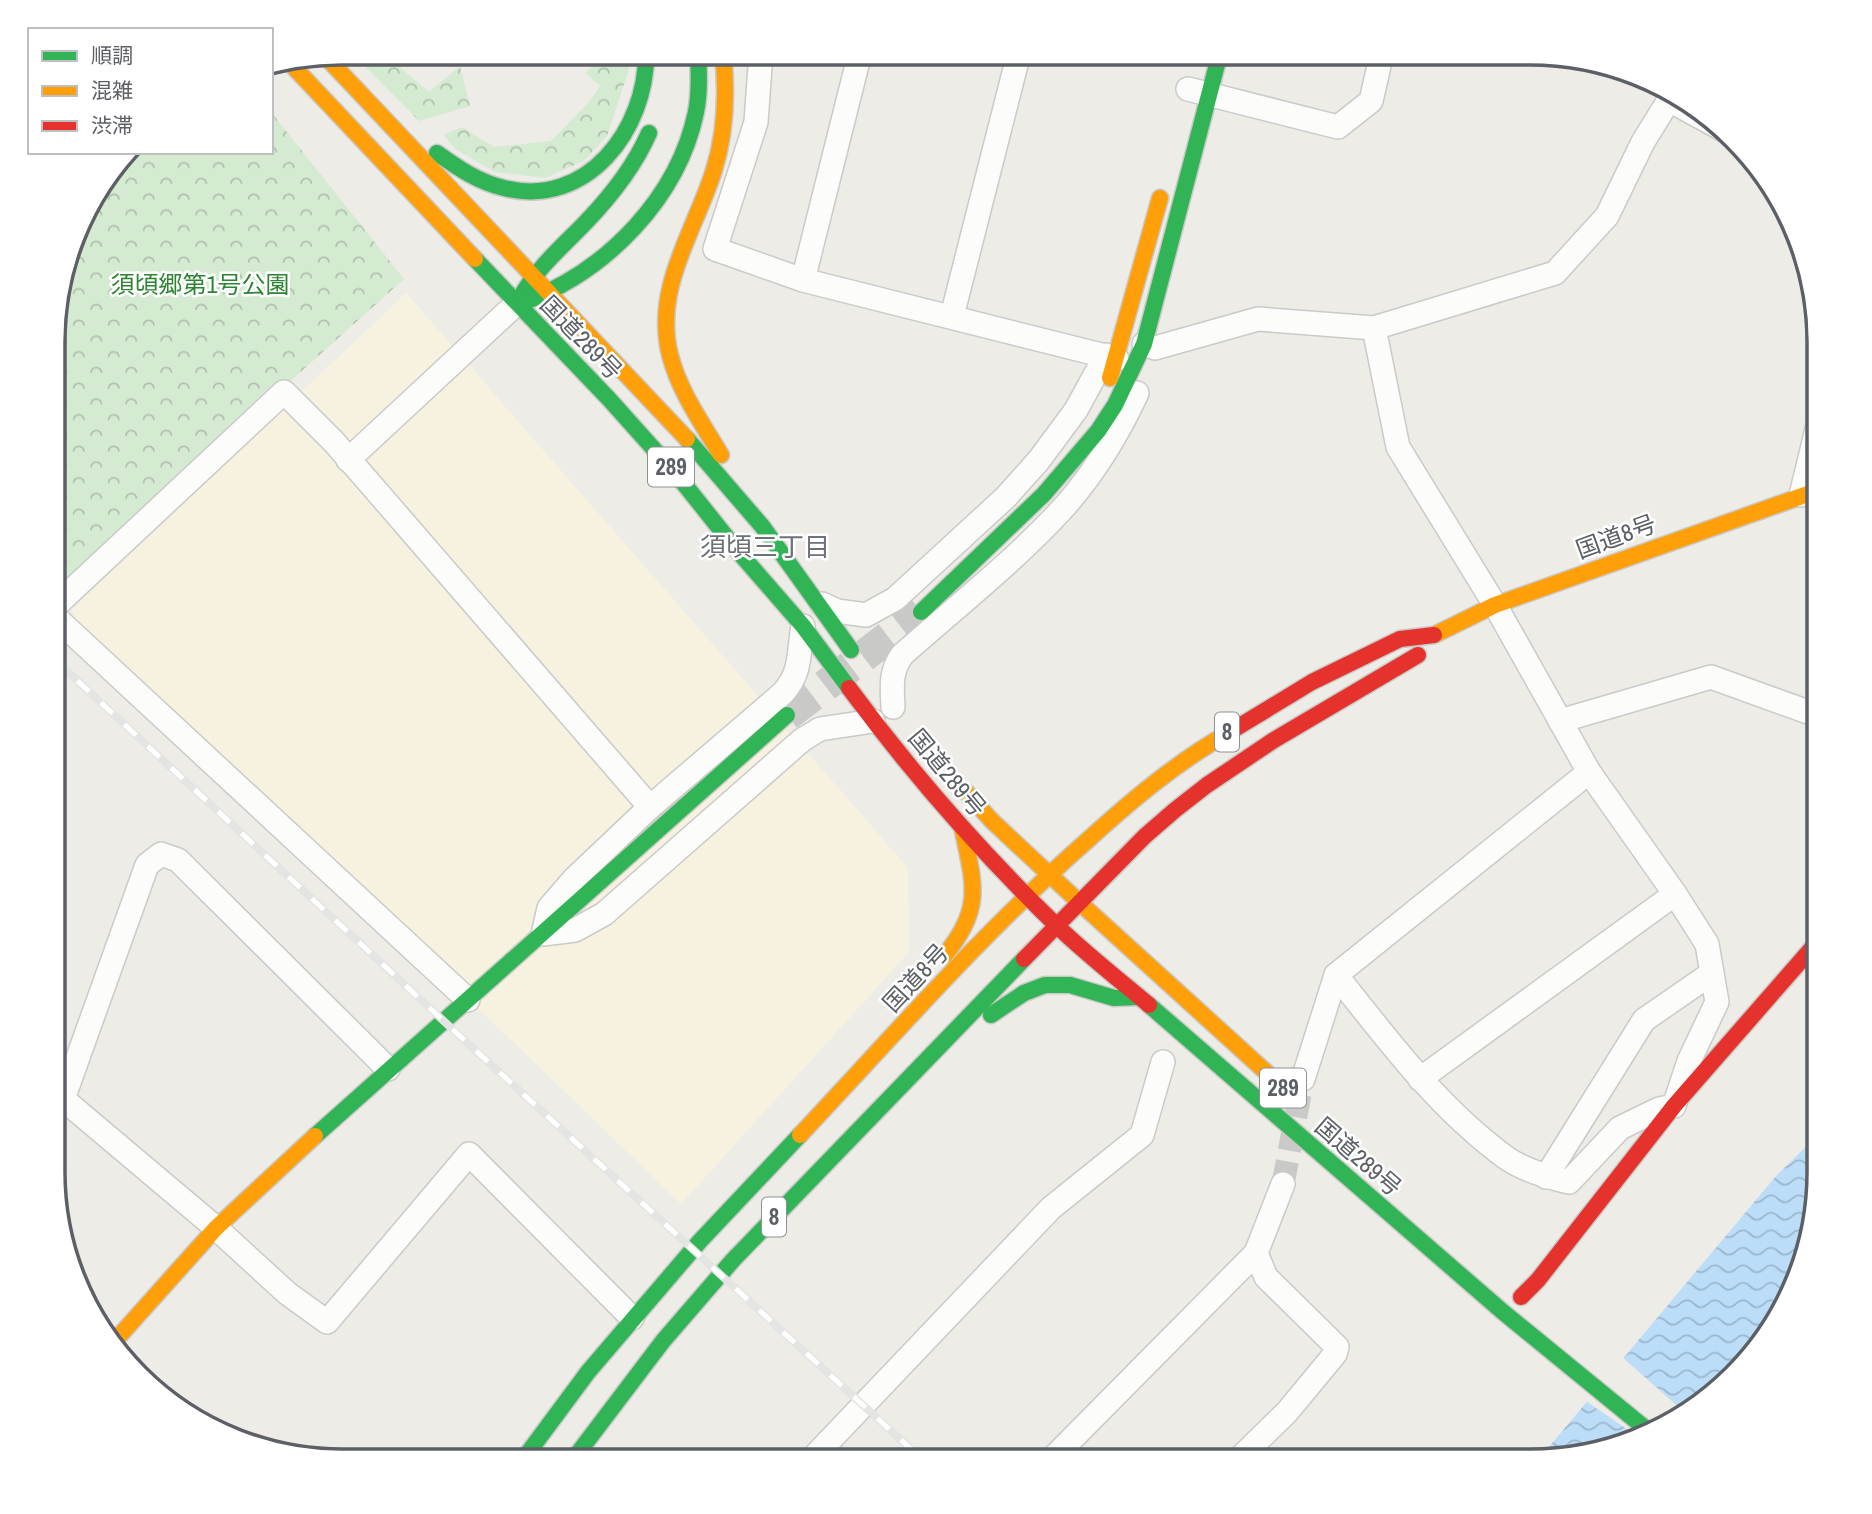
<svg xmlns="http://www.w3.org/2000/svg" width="1872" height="1514" viewBox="0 0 1872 1514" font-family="'Archivo Narrow','Noto Sans JP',sans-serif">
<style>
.commercial{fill:#f7f2e0}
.forest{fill:url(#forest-crowns)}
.water{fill:url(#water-waves)}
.pier{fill:#edece7}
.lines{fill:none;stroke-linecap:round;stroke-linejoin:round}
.street-tunnel{stroke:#c9c9c7;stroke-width:23;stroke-dasharray:23 11;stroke-linecap:butt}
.secondary-tunnel{stroke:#c9c9c7;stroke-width:32;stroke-dasharray:32 16;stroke-linecap:butt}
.street-casing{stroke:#cacac9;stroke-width:26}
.fast-casing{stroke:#c9c9c8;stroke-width:19}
.slow-casing{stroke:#c9c9c8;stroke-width:19}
.jam-casing{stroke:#c9c9c8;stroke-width:19}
.street{stroke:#fcfcfb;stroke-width:23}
.fast{stroke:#30b455;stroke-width:16}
.slow{stroke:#ff9f0a;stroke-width:16}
.jam{stroke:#e5322d;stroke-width:16}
.rail-casing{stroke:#e4e4e3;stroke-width:8}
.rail{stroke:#fff;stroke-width:5;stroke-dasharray:16;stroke-linecap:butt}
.labels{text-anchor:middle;stroke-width:5;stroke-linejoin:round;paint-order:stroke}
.shield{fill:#fff;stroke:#8d9094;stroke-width:2}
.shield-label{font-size:23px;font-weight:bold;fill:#5c6066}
.park-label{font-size:24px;fill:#2d8432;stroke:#fff}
.street-label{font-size:24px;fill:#5c6066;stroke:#fff}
.neighbourhood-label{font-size:26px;fill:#6d7278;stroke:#fff}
.rim{fill:none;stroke:#5c6066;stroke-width:3.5}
</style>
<defs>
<pattern id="forest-crowns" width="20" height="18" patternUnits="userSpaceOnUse" patternTransform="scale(1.75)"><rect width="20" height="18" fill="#d4ead1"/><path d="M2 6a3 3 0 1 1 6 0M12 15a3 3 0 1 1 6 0" fill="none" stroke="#afc1ad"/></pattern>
<pattern id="water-waves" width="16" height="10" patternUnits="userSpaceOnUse" patternTransform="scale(1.75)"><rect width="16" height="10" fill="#bbddf8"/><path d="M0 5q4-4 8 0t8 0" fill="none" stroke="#9bb7cd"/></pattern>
</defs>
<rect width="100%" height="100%" fill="#edece7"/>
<!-- commercial -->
<path class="commercial" d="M406 293 908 868 909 952 681 1204 75 619 72 609Z"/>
<!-- forest -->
<g class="forest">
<path d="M352 53H383L429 92 460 66 470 106 419 121Z"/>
<path d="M609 53H628L629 69 607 136 584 161 545 178 495 172 455 149 444 135 462 127 494 147 551 141 588 103 600 86 585 73Z"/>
<path d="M271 112 404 279 57 591 54 589 55 304 91 197 128 152H271Z"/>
</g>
<!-- water -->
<path class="water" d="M1819 1134V1192L1790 1300 1735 1377 1641 1439 1538 1460 1776 1176Z"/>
<!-- pier -->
<path class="pier" d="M1621 1356 1683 1411 1641 1439 1583 1399Z"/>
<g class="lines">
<!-- street-tunnel -->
<path class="street-tunnel" d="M1283 1184 1303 1079"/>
<!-- secondary-tunnel -->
<path class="secondary-tunnel" d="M787 715 921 612"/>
<!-- street casing -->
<g class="street-casing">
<g id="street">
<path d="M761 53 756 122 715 249 803 280 1117 359"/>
<path d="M1188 89 1338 127 1371 101 1382 53"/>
<path d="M1669 100 1724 130"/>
<path d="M803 280 860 53"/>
<path d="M952 316 1019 53"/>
<path d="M1144 344 1155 348 1258 319 1374 328 1555 273 1607 216 1643 142 1672 95"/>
<path d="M348 460 516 304"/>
<path d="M1801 495 1819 421"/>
<path d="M822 604 837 611 866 615 895 599 1006 497 1039 460 1076 410 1106 355"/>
<path d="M54 607 284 392 334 442 650 807"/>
<path d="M54 616 468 1000"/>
<path d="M803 626C798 653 802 672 783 693L650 807 574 879 549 908 543 934 575 930 604 914 802 740 820 729 873 721"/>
<path d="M893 707C892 687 890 672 902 655 956 607 1016 560 1065 506 1095 472 1118 434 1137 393"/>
<path d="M1560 721 1711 677 1819 716"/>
<path d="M1336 975C1388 1040 1437 1107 1505 1157 1523 1170 1547 1177 1569 1182L1620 1128 1659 1109 1674 1106 1689 1061 1717 1002 1707 944 1675 894 1589 772 1495 605 1398 447 1374 328"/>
<path d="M388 1069 178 860 161 854 147 865 63 1099 216 1228 287 1293 327 1322 469 1154 632 1318"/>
<path d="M1303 1079 1336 975 1589 772"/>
<path d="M1420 1079 1675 894"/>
<path d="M1546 1177 1644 1020 1712 973"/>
<path d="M810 1461 1051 1208 1142 1135 1163 1062"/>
<path d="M1050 1461 1256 1253"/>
<path d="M1237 1461 1287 1412 1335 1354 1337 1347 1266 1277 1256 1253 1283 1184"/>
</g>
</g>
<!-- fast casing -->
<g class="fast-casing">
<g id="fast">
<path d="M437 153C458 168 478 182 504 188 587 209 647 129 646 53"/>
<path d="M475 259 609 399 677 475 736 549 803 626 849 688"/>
<path d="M521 296C538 267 563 246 586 222 612 195 634 167 649 133"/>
<path d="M527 301C607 270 678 198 696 112 700 93 699 72 698 53"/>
<path d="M687 439 762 526 851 650"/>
<path d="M921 612 1044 494 1098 431 1115 405 1144 344 1220 53"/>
<path d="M1149 1005 1503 1312 1651 1433"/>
<path d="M991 1015 1024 993 1045 985H1070L1114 998 1138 997"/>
<path d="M315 1136 787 715"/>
<path d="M522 1461 588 1372 700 1241 800 1135"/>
<path d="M572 1461 663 1341 733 1260 1024 959"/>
</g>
</g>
<!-- slow casing -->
<g class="slow-casing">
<g id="slow">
<path d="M324 55 687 439"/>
<path d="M288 61 475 259"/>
<path d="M1110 378 1160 198"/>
<path d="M721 455C702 423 679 391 670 355 653 288 695 231 714 170 726 132 727 92 723 53"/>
<path d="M1434 635 1495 605 1819 490"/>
<path d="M966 792 992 821 1080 903 1288 1092"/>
<path d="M944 956C984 908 974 884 962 827"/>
<path d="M800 1135C894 1035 985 930 1089 839 1133 799 1176 763 1228 733"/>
<path d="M113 1343 216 1228 315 1136"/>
</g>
</g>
<!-- jam casing -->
<g class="jam-casing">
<g id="jam">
<path d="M849 688C911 772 981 852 1056 925 1085 953 1118 979 1149 1005"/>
<path d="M1228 733 1312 682 1400 639 1434 635"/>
<path d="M1024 959 1145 836 1175 810 1207 785 1274 740 1418 655"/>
<path d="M1521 1297 1538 1280 1674 1106 1819 940"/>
</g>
</g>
<!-- street -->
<use href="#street" class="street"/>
<!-- fast -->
<use href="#fast" class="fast"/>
<!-- slow -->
<use href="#slow" class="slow"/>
<!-- jam -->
<use href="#jam" class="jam"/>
<!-- rail casing -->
<g class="rail-casing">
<path id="rail" d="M54 659 462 1038 924 1461"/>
</g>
<!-- rail -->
<use href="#rail" class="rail"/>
</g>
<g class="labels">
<!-- shield labels -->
<g class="shield">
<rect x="648" y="447.5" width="46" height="39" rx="5"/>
<rect x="1215" y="712.5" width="24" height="39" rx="5"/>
<rect x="1260" y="1068.5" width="46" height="39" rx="5"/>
<rect x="762" y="1197.5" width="24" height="39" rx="5"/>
</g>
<g class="shield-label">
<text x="671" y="475">289</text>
<text x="1227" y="740">8</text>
<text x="1283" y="1096">289</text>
<text x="774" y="1225">8</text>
</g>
<!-- park labels -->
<g class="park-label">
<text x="200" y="293">須頃郷第1号公園</text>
</g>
<!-- street labels -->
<g class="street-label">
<text transform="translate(581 338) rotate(46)" y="8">国道289号</text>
<text transform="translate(1616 537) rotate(-20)" y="8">国道8号</text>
<text transform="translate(947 773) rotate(50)" y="8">国道289号</text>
<text transform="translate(916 978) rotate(-47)" y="8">国道8号</text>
<text transform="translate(1358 1157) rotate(41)" y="8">国道289号</text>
</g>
<!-- neighbourhood labels -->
<g class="neighbourhood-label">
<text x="765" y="556">須頃三丁目</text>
</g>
</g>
<!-- crop -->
<path d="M0 0H1872V1514H0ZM342 65H1530A277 277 0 0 1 1807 342V1172A277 277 0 0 1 1530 1449H342A277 277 0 0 1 65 1172V342A277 277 0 0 1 342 65Z" fill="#fff" fill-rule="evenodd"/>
<path class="rim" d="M342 65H1530A277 277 0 0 1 1807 342V1172A277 277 0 0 1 1530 1449H342A277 277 0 0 1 65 1172V342A277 277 0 0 1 342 65Z"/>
<!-- legend -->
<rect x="28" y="28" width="245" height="126" fill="#ffffff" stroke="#bebfc2" stroke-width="2"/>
<rect x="42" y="51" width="35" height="10" fill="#30b455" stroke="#bebfc2" stroke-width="2"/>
<text x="91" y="63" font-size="21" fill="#5c6066">順調</text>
<rect x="42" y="86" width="35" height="10" fill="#ff9f0a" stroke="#bebfc2" stroke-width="2"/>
<text x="91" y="98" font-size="21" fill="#5c6066">混雑</text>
<rect x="42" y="121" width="35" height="10" fill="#e5322d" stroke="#bebfc2" stroke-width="2"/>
<text x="91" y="133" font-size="21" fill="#5c6066">渋滞</text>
</svg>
